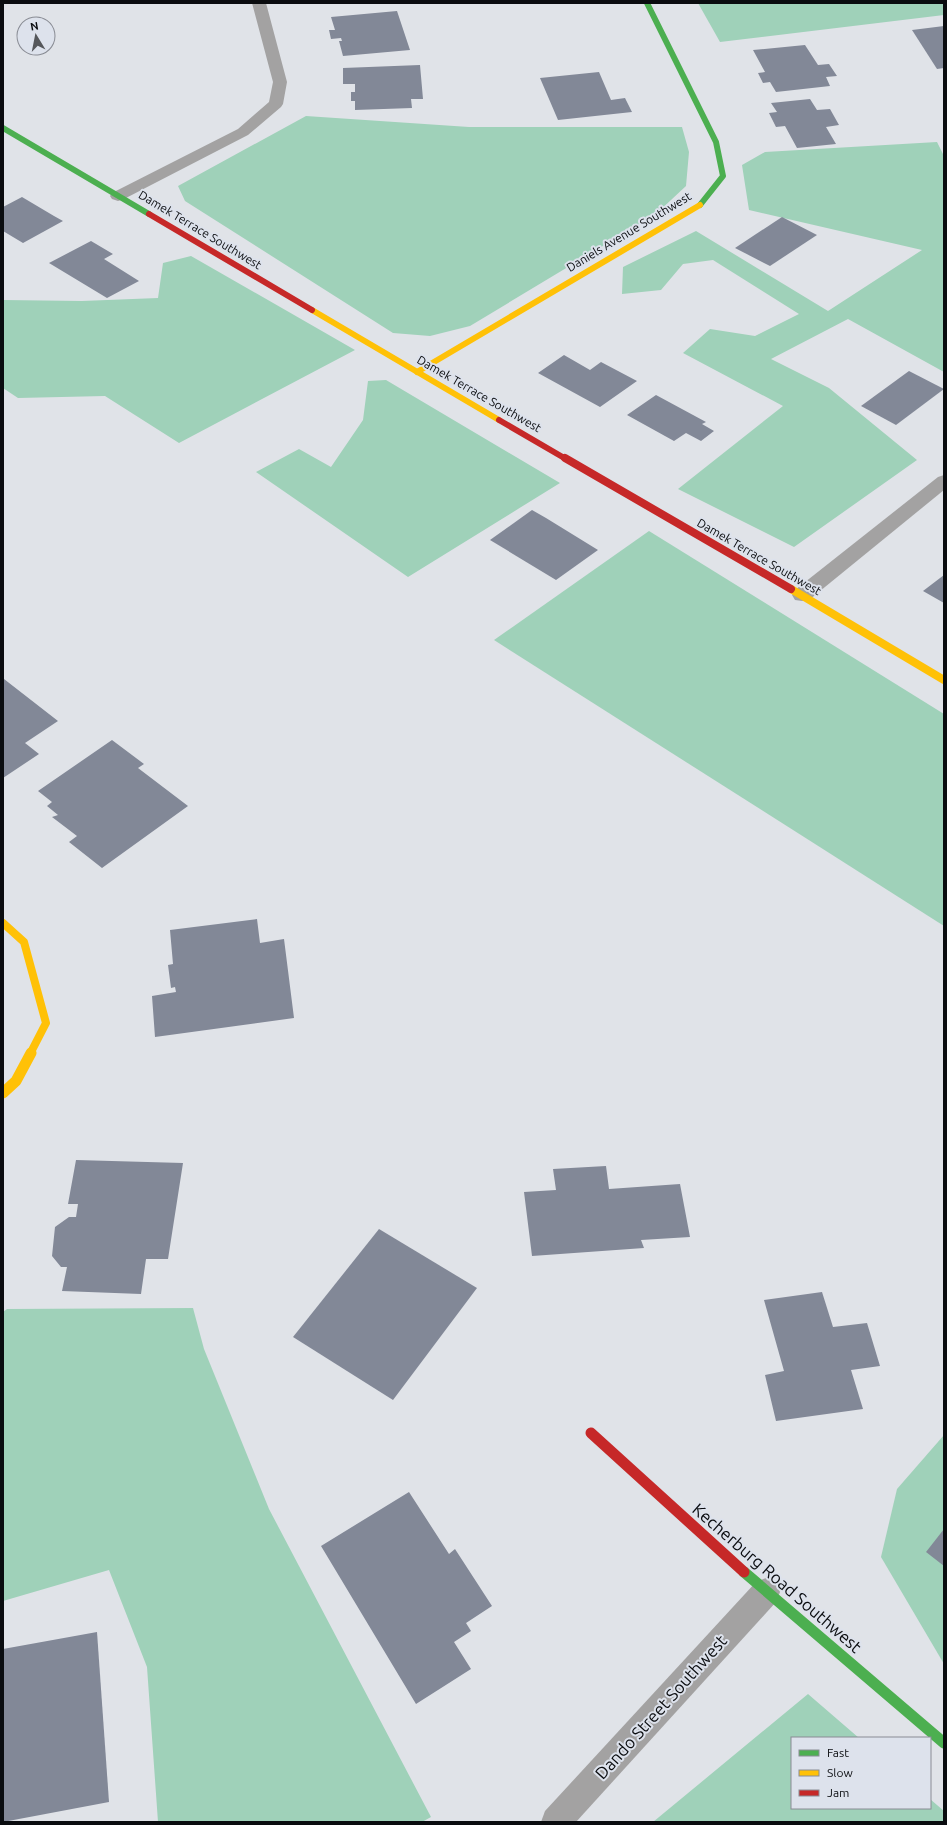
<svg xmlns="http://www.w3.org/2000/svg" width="947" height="1825" viewBox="0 0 947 1825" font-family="Ubuntu,sans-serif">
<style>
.forest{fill:#9fd1b9}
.building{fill:#828897}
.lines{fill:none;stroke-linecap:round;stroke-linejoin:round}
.street{fill:#a3a2a2;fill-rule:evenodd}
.fast-far1{stroke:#4caf50;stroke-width:6}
.fast{stroke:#4caf50;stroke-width:11}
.slow-far2{stroke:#ffc107;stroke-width:6}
.slow-far1{stroke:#ffc107;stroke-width:8}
.slow{stroke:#ffc107;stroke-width:11}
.jam-far2{stroke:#c62828;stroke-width:6}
.jam-far1{stroke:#c62828;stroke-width:8}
.jam{stroke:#c62828;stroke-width:11}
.labels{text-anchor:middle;stroke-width:4;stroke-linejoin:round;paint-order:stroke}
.far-street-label{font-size:12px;fill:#0a0c0f;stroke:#dde2ec}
.near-street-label{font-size:17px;fill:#0a0c0f;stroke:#dde2ec}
</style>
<rect width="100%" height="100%" fill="#e0e3e8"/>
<!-- forest -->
<g class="forest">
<path d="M698 3H944V15L720 42Z"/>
<path d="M306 116 469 127H682L689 152 686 186 656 214 470 326 430 336 393 333 185 201 178 186Z"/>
<path d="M937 142 944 156V372L848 319 771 359 829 388 917 460 794 547 678 489 783 406 683 353 710 329 755 336 799 314 713 260 683 264 661 290 622 294 623 267 696 231 828 311 922 250 749 210 742 165 765 152Z"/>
<path d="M191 256 355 350 179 443 105 396 18 398 3 388V300L82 301 158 298 163 263Z"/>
<path d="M386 380 560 483 408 577 256 472 299 449 331 467 363 420 368 381Z"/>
<path d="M649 531 944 714V926L494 640Z"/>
<path d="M193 1308 204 1349 269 1509 431 1817 422 1822H158L147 1667 109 1570 3 1601V1312L7 1309Z"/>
<path d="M944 1435V1664L881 1557 897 1489Z"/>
<path d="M808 1694 859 1738H792V1808H930V1799L944 1811V1822H653Z"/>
</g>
<!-- building -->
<g class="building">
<path d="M397 11 410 50 343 56 339 41H342L341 38 331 39 329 30H335L331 17Z"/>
<path d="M944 26V68L937 69 912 30Z"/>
<path d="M805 45 818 65 829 64 837 76 826 77 830 86 776 92 770 82 763 83 758 73 765 72 753 50Z"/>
<path d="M420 65 423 99H411L412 108 355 110V101H351V92H355V84H343V68Z"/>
<path d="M599 72 611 100 625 98 632 112 558 120 540 78Z"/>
<path d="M810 99 817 110 830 109 839 125 826 127 836 144 797 148 785 126 776 127 769 113 777 112 771 103Z"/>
<path d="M22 197 54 216 63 221 23 243 3 231V207Z"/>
<path d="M782 217 817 235 770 266 735 248Z"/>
<path d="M91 241 113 254 104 259 139 281 107 298 49 263Z"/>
<path d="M564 355 590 370 601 362 637 381 600 407 538 373Z"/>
<path d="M909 371 944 389 896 425 861 406Z"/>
<path d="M656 395 706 422 702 424 714 431 701 441 686 433 674 441 627 415Z"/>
<path d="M532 510 546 518 598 550 556 580 490 540Z"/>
<path d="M944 575V603L923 591Z"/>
<path d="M4 679 58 721 25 743 39 754 3 778Z"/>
<path d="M112 740 144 764 138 768 188 806 102 868 69 842 77 836 52 817 58 815 47 806 52 802 38 791Z"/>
<path d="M257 919 260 943 284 939 294 1018 155 1037 152 996 176 992 175 987 171 988 168 965 173 964 170 930Z"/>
<path d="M76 1160 183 1163 168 1259H146L141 1294 62 1291 67 1267H61L52 1256 55 1227 69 1217H76L78 1204H68Z"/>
<path d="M606 1166 609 1189 680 1184 690 1237 641 1240 644 1248 532 1256 524 1192 556 1190 553 1169Z"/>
<path d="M379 1229 477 1288 393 1400 293 1337Z"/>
<path d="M822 1292 833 1327 867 1323 880 1366 851 1370 863 1409 776 1421 765 1375 784 1371 764 1300Z"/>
<path d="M409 1492 449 1554 455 1549 492 1606 466 1623 471 1631 454 1642 471 1669 416 1704 321 1546Z"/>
<path d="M944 1529V1566L926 1552Z"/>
<path d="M97 1632 109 1802 3 1822V1649Z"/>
</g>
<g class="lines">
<!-- street -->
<g class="street">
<path d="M252 3H266L287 82 283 104 281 107 248 135 124 199 118 201 112 199 110 196 112 193 238 129 269 102 273 82Z"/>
<path d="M944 475V490L809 600 802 601 795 600 792 595 795 590 938 477Z"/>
<path d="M766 1578 776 1582 780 1592 776 1602 576 1822H541L545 1811 756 1582Z"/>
</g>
<!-- fast-far1 -->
<g class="fast-far1">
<path d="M647 3 716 142 723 176 700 205"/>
<path d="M3 128 149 214"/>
</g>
<!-- fast -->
<path class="fast" d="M744 1572 944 1743"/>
<!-- slow-far2 -->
<g class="slow-far2">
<path d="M312 310 499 420"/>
<path d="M417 372 700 205"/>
</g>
<!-- slow-far1 -->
<g class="slow-far1">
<path d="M791 589 944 680"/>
<path d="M3 923 24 942 46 1023 30 1054"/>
</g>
<!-- slow -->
<path class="slow" d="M3 1093 16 1081 31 1053"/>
<!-- jam-far2 -->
<g class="jam-far2">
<path d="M149 214 312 310"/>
<path d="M499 420 566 459"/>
</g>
<!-- jam-far1 -->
<path class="jam-far1" d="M565 458 791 589"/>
<!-- jam -->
<path class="jam" d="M591 1433 744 1572"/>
</g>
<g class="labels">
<!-- far-street labels -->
<g class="far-street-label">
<text transform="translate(200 230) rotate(31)" y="4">Damek Terrace Southwest</text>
<text transform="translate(629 232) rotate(-31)" y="4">Daniels Avenue Southwest</text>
<text transform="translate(479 394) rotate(30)" y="4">Damek Terrace Southwest</text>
<text transform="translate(759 557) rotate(30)" y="4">Damek Terrace Southwest</text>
</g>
<!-- near-street labels -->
<g class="near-street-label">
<text transform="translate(777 1578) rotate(41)" y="6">Kecherburg Road Southwest</text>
<text transform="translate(661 1707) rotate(-48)" y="6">Dando Street Southwest</text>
</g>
</g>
<!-- border -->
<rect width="947" height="1825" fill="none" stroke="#0a0c0f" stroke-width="8"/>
<!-- legend -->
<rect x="791" y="1737" width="140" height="72" fill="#dde2ec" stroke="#898c94"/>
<rect x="799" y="1750" width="20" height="6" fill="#4caf50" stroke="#898c94"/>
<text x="827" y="1757" font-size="12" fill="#0a0c0f">Fast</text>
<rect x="799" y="1770" width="20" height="6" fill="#ffc107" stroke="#898c94"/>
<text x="827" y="1777" font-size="12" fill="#0a0c0f">Slow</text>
<rect x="799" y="1790" width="20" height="6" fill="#c62828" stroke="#898c94"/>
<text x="827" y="1797" font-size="12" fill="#0a0c0f">Jam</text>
<!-- north arrow -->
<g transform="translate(36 36) rotate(350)"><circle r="19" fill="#dde2ec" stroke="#898c94"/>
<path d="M0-3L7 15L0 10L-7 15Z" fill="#55575b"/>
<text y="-6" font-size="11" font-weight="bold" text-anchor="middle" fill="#0a0c0f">N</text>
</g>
</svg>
